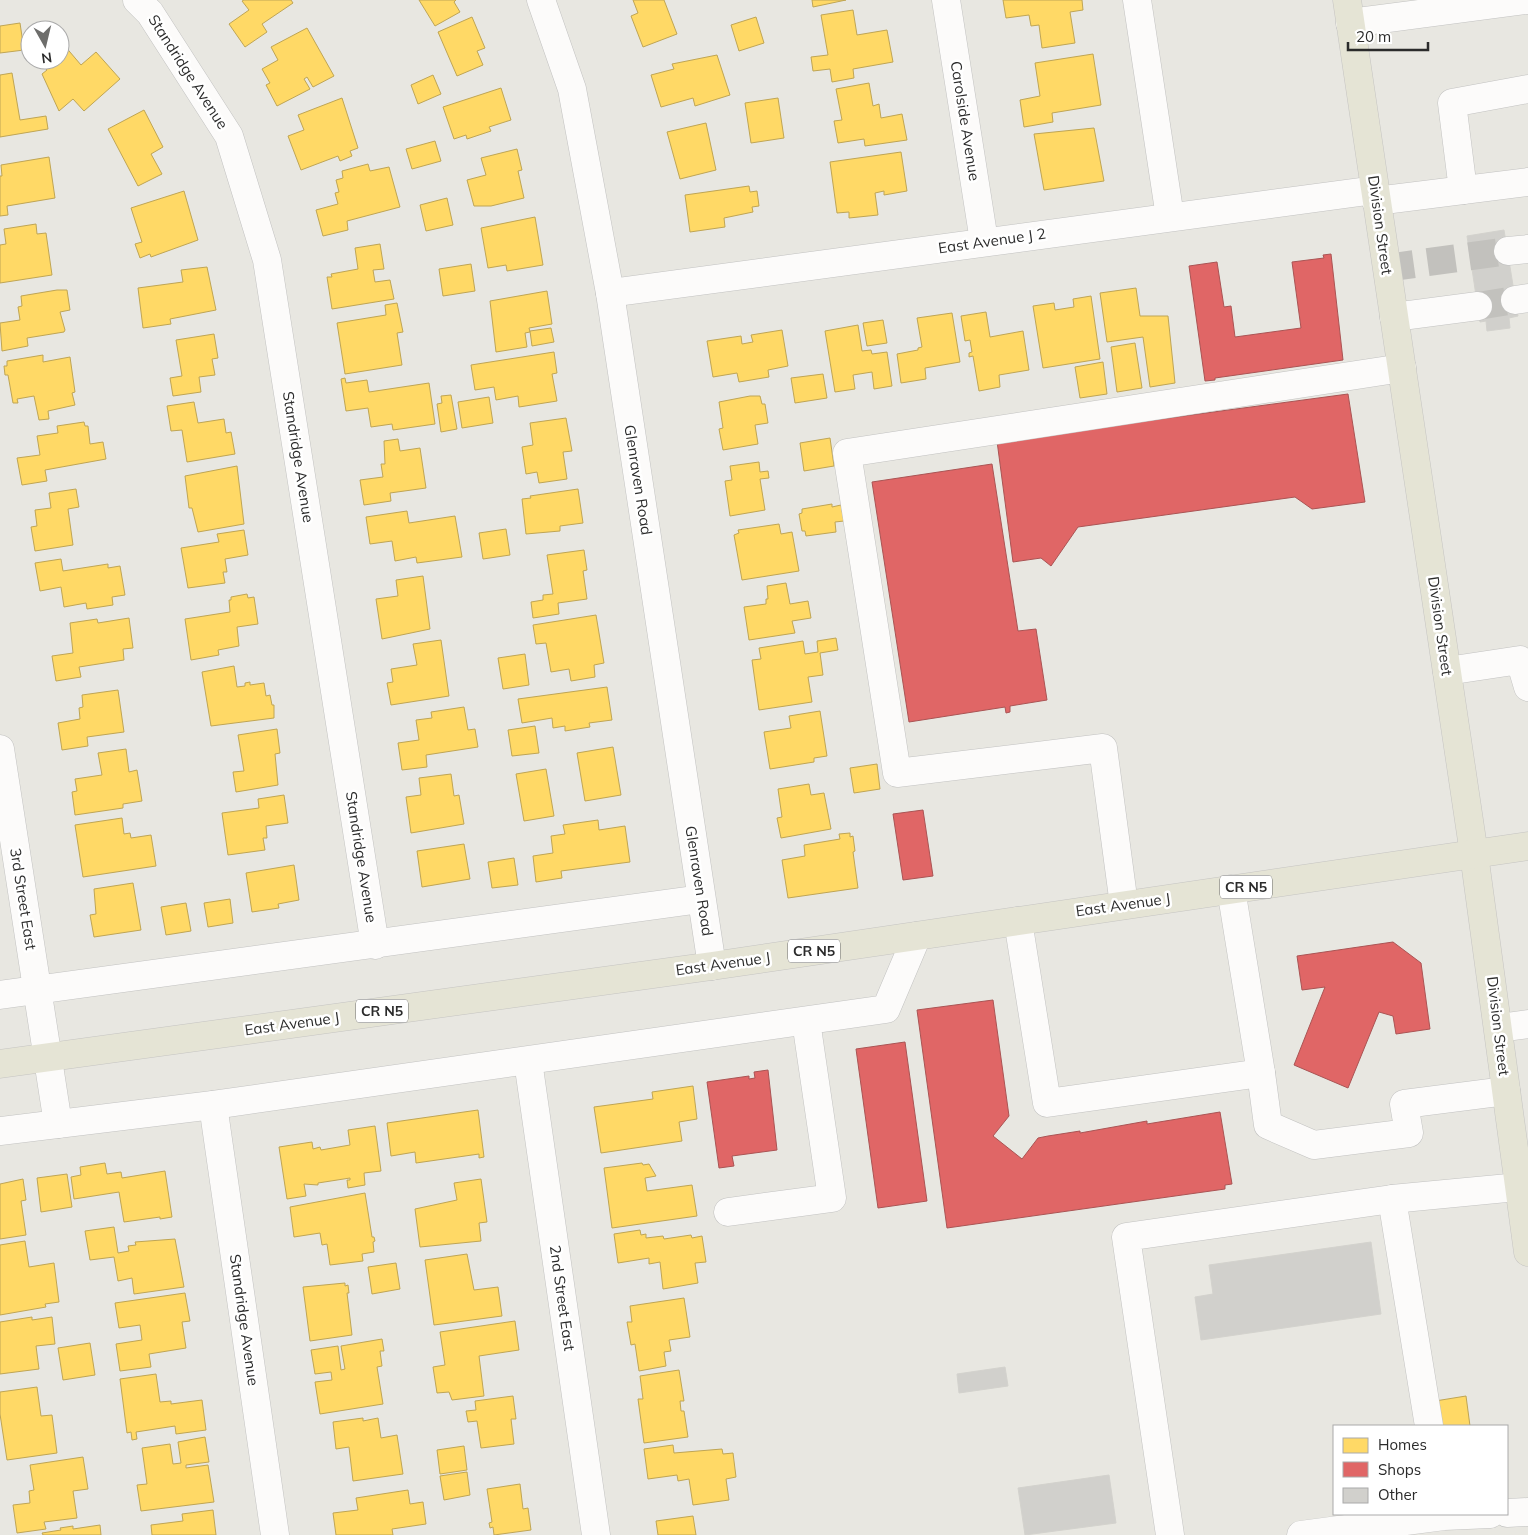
<svg xmlns="http://www.w3.org/2000/svg" width="1528" height="1535" viewBox="0 0 1528 1535" font-family="Mulish,sans-serif">
<style>
.homes{fill:#ffd966;stroke:#bfa554}
.shops{fill:#e06666;stroke:#aa5454}
.building{fill:#d1d0cc;stroke:#d3d2cd}
.lines{fill:none;stroke-linecap:round;stroke-linejoin:round}
.minor-tunnel{stroke:#c2c1bd;stroke-width:28;stroke-dasharray:28 14;stroke-linecap:butt}
.minor-casing{stroke:#c2c2c1;stroke-width:29}
.major-casing{stroke:#c5c4c2;stroke-width:29}
.minor{stroke:#fcfbfa;stroke-width:28}
.major{stroke:#e5e4d5;stroke-width:28}
.labels{text-anchor:middle;stroke-width:5;stroke-linejoin:round;paint-order:stroke}
.shield{fill:#fff;stroke:#6b6b6b;stroke-width:1}
.shield-label{font-size:14px;font-weight:bold;fill:#2b2b2b}
.street-label{font-size:15px;fill:#2b2b2b;stroke:#fff}
</style>
<rect width="100%" height="100%" fill="#e8e7e1"/>
<!-- homes -->
<g class="homes">
<path d="M244 0H291L293 3 262 24 267 32 245 47 229 24 249 10 242 1Z"/>
<path d="M419 0H456L454 2 460 12 435 26Z"/>
<path d="M633 0H664L677 34 643 47 631 16 638 13Z"/>
<path d="M812 0H846L813 7Z"/>
<path d="M1003 0H1082L1083 10 1070 12 1075 43 1042 48 1039 25 1031 26 1029 15 1006 18Z"/>
<path d="M853 10 857 35 887 30 893 62 853 69 854 78 832 82 830 69 813 71 811 57 828 55 821 15Z"/>
<path d="M472 17 485 48 477 51 483 65 457 76 438 32Z"/>
<path d="M756 17 764 43 739 51 731 25Z"/>
<path d="M20 23 24 50 0 53V26Z"/>
<path d="M307 28 334 76 313 87 307 77 304 79 310 89 277 106 266 85 270 83 262 69 278 60 271 47Z"/>
<path d="M64 45 81 65 96 52 120 79 84 111 73 99 59 111 42 74 47 70 42 64 47 60H60V49Z"/>
<path d="M1093 54 1101 105 1052 113 1053 122 1024 127 1020 100 1040 96 1035 63Z"/>
<path d="M717 55 730 95 695 106 693 98 661 107 651 75 674 69 672 64Z"/>
<path d="M12 73 20 120 46 116 48 129 0 137V75Z"/>
<path d="M433 75 441 94 418 104 411 85Z"/>
<path d="M869 83 873 106 879 104 881 118 902 114 907 140 865 146 864 139 838 143 834 121 842 120 836 89Z"/>
<path d="M501 88 511 120 489 127 491 131 467 139 466 135 454 139 443 107Z"/>
<path d="M342 98 358 148 350 151 352 156 340 161 338 156 301 170 288 136 304 130 298 115Z"/>
<path d="M778 98 784 138 751 143 745 103Z"/>
<path d="M144 110 163 147 151 154 162 174 138 186 108 129Z"/>
<path d="M706 123 716 170 680 179 667 132Z"/>
<path d="M1094 128 1104 181 1044 190 1034 134Z"/>
<path d="M435 141 441 161 412 169 406 149Z"/>
<path d="M517 149 522 170 518 171 524 198 491 206H474L467 180 486 175 481 158Z"/>
<path d="M901 152 907 191 884 195V191L875 193 878 215 849 218V212L837 213 830 162Z"/>
<path d="M49 157 55 198 7 206 8 215 0 216V176H2L1 165Z"/>
<path d="M368 164 370 171 389 167 400 207 347 221 348 230 323 236 316 210 338 204 335 193 339 192 336 180 343 178 342 171Z"/>
<path d="M749 186 750 192 757 191 759 206 752 207 753 212 724 218 725 227 690 232 685 195Z"/>
<path d="M184 191 198 240 151 257 150 254 140 258 135 244 142 242 131 208Z"/>
<path d="M447 198 453 225 426 231 420 205Z"/>
<path d="M535 217 543 265 507 271 506 265 488 268 481 228Z"/>
<path d="M36 224 37 234 46 233 52 275 0 283V245L6 244 4 229Z"/>
<path d="M380 244 384 269 373 270 375 282 390 280 394 299 332 309 327 277H332L331 274 358 269 355 248Z"/>
<path d="M471 264 475 291 443 296 439 269Z"/>
<path d="M207 267 216 310 170 319 171 324 143 328 138 288 183 282 181 270Z"/>
<path d="M1136 288 1140 316H1168L1175 383 1150 387 1143 337 1107 342 1100 293Z"/>
<path d="M57 290H67L70 310 60 312 65 330 64 332 27 338 28 346 2 351 0 323 20 320 18 307 22 306 21 296Z"/>
<path d="M547 291 552 324 529 328 530 332 525 333 527 347 496 352 490 301Z"/>
<path d="M1091 296 1100 359 1043 368 1033 306 1054 303 1055 310 1074 307 1073 299Z"/>
<path d="M397 303 403 332 397 333 402 365 345 374 337 323 386 315 385 305Z"/>
<path d="M986 312 990 337 1023 331 1029 370 999 375 1000 387 979 391 973 356 969 357V353L972 352 970 340 965 341 961 316Z"/>
<path d="M952 313 960 362 925 368 926 379 901 383 897 354 918 350V348L922 347 917 318Z"/>
<path d="M883 320 887 343 867 346 863 323Z"/>
<path d="M858 325 862 351 871 350 872 354 887 352 892 386 874 389 872 372 853 375 855 389 835 392 825 331Z"/>
<path d="M551 328 554 342 532 346 530 331Z"/>
<path d="M782 330 788 366 768 370 769 377 739 382 737 373 713 377 707 341 741 336 742 344 753 342 751 335Z"/>
<path d="M214 334 218 358 212 359 215 375 199 377 201 392 173 396 170 378 182 376 176 340Z"/>
<path d="M1135 343 1142 388 1117 392 1111 347Z"/>
<path d="M554 352 557 373 552 374 557 401 519 407 518 396 496 400 494 387 475 390 471 365Z"/>
<path d="M43 355V362L70 357 75 392 72 393 75 405 48 411 49 419 39 420 34 396 17 399 18 403H13L8 375H5L4 366H7V361Z"/>
<path d="M1103 362 1107 394 1080 398 1075 367Z"/>
<path d="M823 374 827 398 795 403 791 378Z"/>
<path d="M345 378 346 383 367 380 369 392 429 383 435 424 393 430 392 424 371 427 368 408 346 411 341 379Z"/>
<path d="M451 395 457 429 441 432 437 404 442 403 441 396Z"/>
<path d="M750 396H760L762 404H765L768 423 755 425 758 444 723 450 719 429 723 428 719 402Z"/>
<path d="M489 397 493 423 462 428 458 402Z"/>
<path d="M194 402 198 423 224 419 226 433 231 432 235 454 187 462 182 430 171 431 167 406Z"/>
<path d="M566 418 572 451 563 452 567 479 539 483 537 472 526 474 522 447 533 445 530 423Z"/>
<path d="M84 422 85 426H88L90 444 103 442 106 459 45 470 47 481 22 485 17 458 40 455 37 436 58 433 57 426Z"/>
<path d="M830 438 834 466 804 471 800 443Z"/>
<path d="M398 439 400 451 420 448 426 488 390 493 391 501 364 505 360 480 383 477 381 464H385L384 441Z"/>
<path d="M759 462 760 472 768 471 769 478 760 479 765 510 730 516 725 481 732 480 730 466Z"/>
<path d="M237 466 244 524 198 532 192 508H189L185 476Z"/>
<path d="M76 489 79 507 68 509 73 545 35 551 31 527 37 526 35 510 51 508 49 493Z"/>
<path d="M578 489 583 523 560 526V531L526 534 522 499 531 498 530 496Z"/>
<path d="M832 504V507L841 505 844 521 835 522 836 532 806 536 805 531H802L799 514 802 513V509Z"/>
<path d="M407 511 409 523 455 516 462 557 417 563 416 557 395 561 392 541 370 544 366 517Z"/>
<path d="M779 524 781 534 792 532 799 571 742 580 734 535 739 533 738 530Z"/>
<path d="M506 529 510 555 483 559 479 533Z"/>
<path d="M244 530 248 555 225 559 227 572H223L225 583 188 588 181 548 219 542 217 534Z"/>
<path d="M584 550 587 570 583 571 587 599 558 603 559 614 533 618 531 602 543 600V595L553 594 547 555Z"/>
<path d="M61 559 63 571 108 564V568L120 566 125 595 112 597 113 605 87 609 86 603 64 607 61 587 40 591 35 563Z"/>
<path d="M423 576 430 629 382 639 376 599 398 596 396 580Z"/>
<path d="M786 583 790 604 808 601 811 618 792 621 795 633 749 640 744 607 766 604V599H768L767 586Z"/>
<path d="M247 594 248 598 254 597 258 624 237 627 239 646 218 650 219 655 191 660 185 619 230 612 229 600H231V597Z"/>
<path d="M596 615 604 663 594 665 595 677 571 681 569 669 551 672 546 643 536 644 533 625Z"/>
<path d="M129 618 133 648 123 649 124 660 79 667 81 677 56 681 52 656 73 653 70 623 97 619 98 623Z"/>
<path d="M836 638 838 650 820 653 823 675 808 677 812 702 759 710 752 660 761 659 759 648 803 641 805 654 818 652 817 641Z"/>
<path d="M441 640 449 696 391 705 387 683 393 682 391 669 417 665 413 644Z"/>
<path d="M525 654 529 685 503 689 498 658Z"/>
<path d="M234 666 237 687 245 686V683L250 682V685L264 683 266 696 270 695 272 705H274V718L211 726 202 672Z"/>
<path d="M607 687 612 720 589 723 590 727 565 731V726L553 728 552 718 522 723 518 699Z"/>
<path d="M118 690 124 732 87 737 88 746 62 750 58 723 80 719 79 708 83 707 82 695Z"/>
<path d="M464 707 468 730 475 729 478 747 426 755 427 767 402 770 398 743 419 740 416 720 432 718 431 712Z"/>
<path d="M820 711 827 756 814 758V762L770 769 764 732 791 728 789 716Z"/>
<path d="M535 726 539 753 512 756 508 730Z"/>
<path d="M277 729 280 753 275 754 278 785 236 792 233 772 244 771 238 735Z"/>
<path d="M613 747 621 795 585 801 577 753Z"/>
<path d="M126 749 129 772 137 770 142 801 123 804V808L75 815 72 792 77 791 75 779 102 775 98 753Z"/>
<path d="M877 764 880 789 854 793 850 768Z"/>
<path d="M546 769 554 816 524 821 516 774Z"/>
<path d="M451 774 454 796 459 795 464 824 411 833 406 797 421 795 419 778Z"/>
<path d="M809 784 811 795 824 793 831 829 781 838 777 818 782 817 778 789Z"/>
<path d="M284 795 288 823 266 826 267 838H263L265 850 228 855 222 813 259 808 258 799Z"/>
<path d="M122 818 124 834 130 833 131 838 151 835 156 866 83 877 75 825Z"/>
<path d="M598 820 599 830 625 826 630 862 561 871 562 878 536 882 533 856 553 853 551 836 565 834 563 825Z"/>
<path d="M850 833V837L853 836 855 851 853 852 858 888 788 898 782 860 805 856 804 845 840 839 839 834Z"/>
<path d="M464 844 470 879 422 887 417 851Z"/>
<path d="M514 858 518 885 492 888 488 862Z"/>
<path d="M294 865 299 900 278 904 279 908 252 912 246 873Z"/>
<path d="M133 883 141 930 94 937 90 915 96 914 94 889Z"/>
<path d="M230 899 233 923 208 927 204 903Z"/>
<path d="M186 903 191 931 166 935 161 907Z"/>
<path d="M693 1086 697 1119 679 1122 682 1141 601 1153 594 1107 653 1099 652 1092Z"/>
<path d="M478 1110 484 1157 479 1158V1154L416 1163 415 1152 391 1156 387 1123Z"/>
<path d="M375 1126 381 1171 364 1173 365 1185 348 1188 347 1180H350V1178L318 1183V1185L304 1184 306 1196 287 1199 279 1147 312 1142 313 1149 320 1147 321 1150 350 1145 348 1130Z"/>
<path d="M105 1163 107 1174 121 1172 122 1178 165 1171 172 1217 160 1219V1217L124 1222 119 1192 74 1199 71 1177 81 1175 80 1167Z"/>
<path d="M642 1163 643 1165 649 1164 656 1176 645 1178 647 1191 692 1185 697 1216 612 1228 604 1168Z"/>
<path d="M67 1174 72 1207 41 1212 37 1178Z"/>
<path d="M23 1179 26 1200 21 1201 26 1235 0 1239V1184Z"/>
<path d="M481 1179 487 1222 479 1223 481 1241 420 1247 415 1209 457 1200 454 1183Z"/>
<path d="M365 1193 372 1237H374L375 1241 373 1242 374 1252 362 1254 363 1261 330 1265 327 1244 322 1245 320 1233 294 1237 290 1207Z"/>
<path d="M114 1227 118 1253 129 1251 128 1246 136 1245 135 1242 175 1239 184 1287 134 1294 132 1278 118 1281 114 1257 90 1260 85 1231Z"/>
<path d="M640 1230 641 1235 646 1234V1238L663 1236 664 1239 691 1235 692 1238 702 1236 706 1262 695 1263 698 1283 663 1289 660 1262 649 1264V1258L618 1263 614 1234Z"/>
<path d="M25 1241 29 1267 54 1263 59 1302 45 1304 46 1307 0 1315V1245Z"/>
<path d="M467 1254 474 1290 498 1287 502 1316 434 1325 425 1260Z"/>
<path d="M396 1263 400 1289 372 1294 368 1267Z"/>
<path d="M345 1283V1286L348 1285 349 1293H347L352 1335 310 1341 303 1287Z"/>
<path d="M185 1293 190 1321 182 1322 186 1348 149 1354 151 1367 120 1371 116 1344 142 1340 140 1325 119 1328 115 1303Z"/>
<path d="M684 1298 690 1337 669 1340 671 1351 664 1352 666 1366 639 1371 635 1344 631 1345 627 1322H632L630 1306Z"/>
<path d="M32 1317V1320L52 1317 55 1344 36 1346 39 1369 0 1374V1322Z"/>
<path d="M515 1321 519 1350 479 1356 484 1396 452 1400 449 1392 437 1393 433 1367 445 1365 440 1332Z"/>
<path d="M382 1339 384 1351H380L382 1366 377 1367 383 1404 320 1414 315 1382 332 1380 331 1372 315 1374 311 1350 338 1346 341 1370 345 1369 341 1346Z"/>
<path d="M90 1343 95 1375 63 1380 58 1348Z"/>
<path d="M679 1370 684 1401H680L681 1411H684L688 1437 644 1443 638 1399H643L640 1376Z"/>
<path d="M156 1374 160 1402 171 1401V1404L202 1400 206 1430 176 1434 175 1426 136 1432 137 1439 132 1440 131 1432 127 1433 120 1379Z"/>
<path d="M37 1387 41 1416 52 1415 57 1453 7 1460 0 1414V1392Z"/>
<path d="M513 1396 516 1419H511L514 1444 481 1448 477 1421 468 1422 466 1411 476 1410 475 1401Z"/>
<path d="M1466 1396 1470 1426H1433L1429 1402Z"/>
<path d="M363 1418V1421L378 1418 381 1438 397 1435 403 1474 353 1481 349 1447 336 1449 333 1422Z"/>
<path d="M205 1437 209 1462 186 1465V1468L208 1465 214 1502 141 1511 137 1485 147 1484 142 1448 170 1444 173 1464 181 1463 178 1442Z"/>
<path d="M673 1445 674 1453 722 1449 723 1454 733 1453 736 1477 726 1479 729 1500 693 1505 689 1479 678 1481 677 1475 648 1479 644 1449Z"/>
<path d="M464 1446 467 1470 440 1474 437 1450Z"/>
<path d="M83 1457 88 1489 73 1491 77 1518 44 1522 46 1529 17 1533 13 1505 30 1503 29 1491 34 1490 30 1465Z"/>
<path d="M467 1472 470 1495 444 1500 440 1476Z"/>
<path d="M520 1484 523 1509 528 1508 531 1530 494 1535 493 1527 490 1528 489 1523 492 1522 487 1489Z"/>
<path d="M408 1490 410 1504 423 1502 426 1524 392 1529 393 1535H336L333 1513 358 1510 356 1498Z"/>
<path d="M213 1510 216 1535H152L151 1525 183 1521 182 1514Z"/>
<path d="M693 1516 696 1535H658L656 1521Z"/>
<path d="M100 1525 101 1535H43L42 1533 61 1530 60 1528 73 1526V1529Z"/>
</g>
<!-- shops -->
<g class="shops">
<path d="M1331 254 1343 360 1215 378V380L1205 381 1189 266 1217 262 1224 307 1231 306 1235 337 1301 328 1292 262 1324 258 1323 255Z"/>
<path d="M1348 394 1365 502 1312 509 1295 497 1078 527 1051 566 1041 558 1013 562 997 441Z"/>
<path d="M992 464 1018 631 1036 629 1047 700 1010 706V712L1006 713 1005 707 909 722 872 482Z"/>
<path d="M923 810 933 876 903 880 893 814Z"/>
<path d="M1393 942 1421 963 1430 1029 1396 1034 1393 1016 1379 1012 1348 1088 1294 1065 1325 987 1302 990 1297 956Z"/>
<path d="M993 1000 1009 1116 993 1136 1022 1159 1038 1138 1048 1136 1080 1131V1133L1147 1121V1124L1220 1112 1232 1184 1225 1185V1189L947 1228 917 1010Z"/>
<path d="M905 1042 927 1201 878 1208 856 1049Z"/>
<path d="M768 1070 777 1150 732 1156 734 1166 719 1168 707 1082 749 1076V1079L755 1078 754 1072Z"/>
</g>
<!-- building -->
<g class="building">
<path d="M1504 230 1518 316 1509 318 1510 328 1487 331 1486 321 1480 322 1467 236Z"/>
<path d="M1371 1242 1381 1314 1201 1340 1195 1297 1213 1294 1209 1265Z"/>
<path d="M1005 1367 1008 1386 959 1393 957 1374Z"/>
<path d="M1109 1475 1116 1523 1025 1535 1018 1488Z"/>
</g>
<g class="lines">
<!-- minor-tunnel -->
<g class="minor-tunnel">
<path d="M1386 268 1508 251"/>
<path d="M1478 306 1515 300"/>
</g>
<!-- minor casing -->
<g class="minor-casing">
<g id="minor">
<path d="M137 0 150 13 229 136 267 260 375 945"/>
<path d="M541 0 572 89 610 293 712 966"/>
<path d="M946 0 984 241"/>
<path d="M1137 0 1170 217"/>
<path d="M1350 23 1526 0"/>
<path d="M1463 190 1452 103 1528 89"/>
<path d="M1376 201 1528 182"/>
<path d="M1508 251 1528 249"/>
<path d="M610 293 1375 190"/>
<path d="M1515 300 1528 298"/>
<path d="M1394 317 1478 306"/>
<path d="M1447 671 1520 660 1528 687"/>
<path d="M0 749 58 1124"/>
<path d="M1124 905 1103 748 897 773 847 453 1402 368"/>
<path d="M1018 921 1047 1103 1261 1073 1231 889"/>
<path d="M0 995 701 899"/>
<path d="M1499 1028 1528 1024"/>
<path d="M528 1061 596 1535"/>
<path d="M1261 1073 1268 1125 1314 1145 1409 1133 1404 1104 1506 1091"/>
<path d="M213 1105 275 1535"/>
<path d="M0 1131 213 1105 886 1009 917 936"/>
<path d="M1392 1199 1429 1426"/>
<path d="M728 1212 832 1198 806 1021"/>
<path d="M1507 1513 1528 1512"/>
<path d="M1170 1535 1126 1237 1392 1199 1528 1186"/>
<path d="M1301 1535 1444 1516 1490 1514"/>
</g>
</g>
<!-- major casing -->
<g class="major-casing">
<g id="major">
<path d="M1347 0 1474 854 1528 1252"/>
<path d="M0 1064 712 966 1528 846"/>
</g>
</g>
<!-- minor -->
<use href="#minor" class="minor"/>
<!-- major -->
<use href="#major" class="major"/>
</g>
<g class="labels">
<!-- shield labels -->
<g class="shield">
<rect x="1220" y="875.5" width="52" height="23" rx="4"/>
<rect x="788" y="939.5" width="52" height="23" rx="4"/>
<rect x="356" y="999.5" width="52" height="23" rx="4"/>
</g>
<g class="shield-label">
<text x="1246" y="892">CR N5</text>
<text x="814" y="956">CR N5</text>
<text x="382" y="1016">CR N5</text>
</g>
<!-- street labels -->
<g class="street-label">
<text transform="translate(188 72) rotate(57)" y="5">Standridge Avenue</text>
<text transform="translate(965 121) rotate(81)" y="5">Carolside Avenue</text>
<text transform="translate(1380 225) rotate(82)" y="5">Division Street</text>
<text transform="translate(992 241) rotate(-8)" y="5">East Avenue J 2</text>
<text transform="translate(298 457) rotate(81)" y="5">Standridge Avenue</text>
<text transform="translate(638 480) rotate(81)" y="5">Glenraven Road</text>
<text transform="translate(1440 626) rotate(82)" y="5">Division Street</text>
<text transform="translate(361 857) rotate(81)" y="5">Standridge Avenue</text>
<text transform="translate(699 881) rotate(81)" y="5">Glenraven Road</text>
<text transform="translate(23 899) rotate(81)" y="5">3rd Street East</text>
<text transform="translate(1123 905) rotate(-8)" y="5">East Avenue J</text>
<text transform="translate(723 964) rotate(-8)" y="5">East Avenue J</text>
<text transform="translate(292 1024) rotate(-8)" y="5">East Avenue J</text>
<text transform="translate(1498 1026) rotate(83)" y="5">Division Street</text>
<text transform="translate(562 1298) rotate(82)" y="5">2nd Street East</text>
<text transform="translate(244 1320) rotate(82)" y="5">Standridge Avenue</text>
</g>
</g>
<!-- legend -->
<rect x="1333" y="1425" width="175" height="90" fill="#ffffff" stroke="#aaaaaa"/>
<rect x="1343" y="1438" width="25" height="15" fill="#ffd966" stroke="#aaaaaa"/>
<text x="1378" y="1450" font-size="15" fill="#2b2b2b">Homes</text>
<rect x="1343" y="1462" width="25" height="15" fill="#e06666" stroke="#aaaaaa"/>
<text x="1378" y="1475" font-size="15" fill="#2b2b2b">Shops</text>
<rect x="1343" y="1488" width="25" height="15" fill="#d1d0cc" stroke="#aaaaaa"/>
<text x="1378" y="1500" font-size="15" fill="#2b2b2b">Other</text>
<!-- north arrow -->
<g transform="translate(45 45) rotate(172)"><circle r="24" fill="#ffffff" stroke="#aaaaaa"/>
<path d="M0-4L9 19L0 12L-9 19Z" fill="#6d6d6b"/>
<text y="-8" font-size="14" font-weight="bold" text-anchor="middle" fill="#2b2b2b">N</text>
</g>
<!-- scale -->
<path d="M1348 42v8h80v-8" fill="none" stroke="#2b2b2b" stroke-width="2.5"/>
<text x="1356" y="42" font-size="15" fill="#2b2b2b" stroke="#ffffff" stroke-width="4" paint-order="stroke">20 m</text>
</svg>
